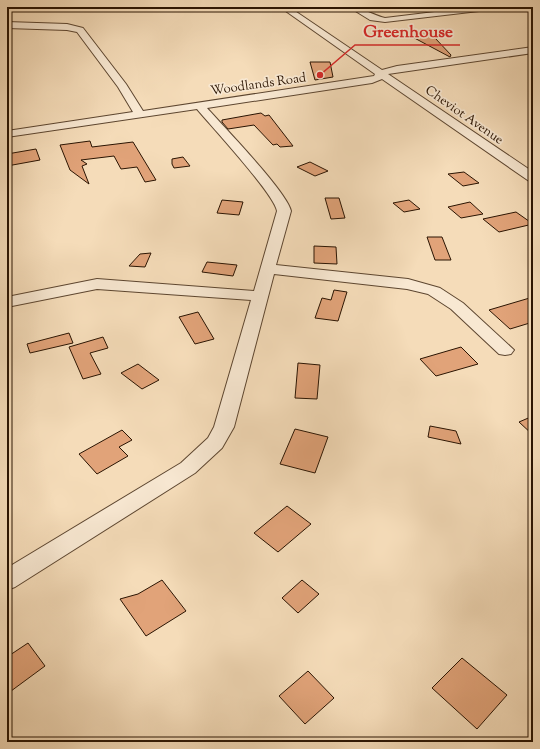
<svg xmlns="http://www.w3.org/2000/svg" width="540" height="749" viewBox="0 0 540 749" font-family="'Sorts Mill Goudy',serif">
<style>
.building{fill:#e1a379;stroke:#2a1402}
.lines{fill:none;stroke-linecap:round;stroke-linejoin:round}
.minor-casing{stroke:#5d4630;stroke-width:2}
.minor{fill:#f8e8d2;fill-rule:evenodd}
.labels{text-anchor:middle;stroke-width:3.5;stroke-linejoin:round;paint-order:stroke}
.far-street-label{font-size:13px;fill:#2a1402;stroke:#f8e8d2}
.leader{fill:none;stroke:#d62828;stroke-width:1.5}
.callout-dot{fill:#d62828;stroke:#f8e8d2;stroke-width:1.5}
.callout-label{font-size:17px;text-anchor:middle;font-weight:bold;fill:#d62828;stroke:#f8e8d2;stroke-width:3.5;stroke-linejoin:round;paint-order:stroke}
</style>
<rect width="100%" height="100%" fill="#f5dcb9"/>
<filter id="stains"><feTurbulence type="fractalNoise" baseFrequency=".005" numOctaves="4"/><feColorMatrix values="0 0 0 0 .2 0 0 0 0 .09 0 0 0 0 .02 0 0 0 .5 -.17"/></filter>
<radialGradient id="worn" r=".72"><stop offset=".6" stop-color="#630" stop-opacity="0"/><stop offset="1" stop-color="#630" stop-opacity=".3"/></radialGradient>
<!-- building -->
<g class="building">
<path d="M427 30 437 35 435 38 451 55 450 57 405 33Z"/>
<path d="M310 62H330L333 77 315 80Z"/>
<path d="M261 113 265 116 269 115 293 146 280 147 277 144 273 145 254 125 228 129 222 122V120Z"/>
<path d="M90 141 92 147 133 142 156 180 145 182 137 167 121 169 114 156 81 160 87 164 82 166 89 184 70 170 60 145Z"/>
<path d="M36 149 40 160 7 166V154Z"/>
<path d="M183 157 190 166 174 168 172 164V159Z"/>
<path d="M310 162 328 171 315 176 297 167Z"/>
<path d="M464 172 479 183 463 186 448 174Z"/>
<path d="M325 198H339L345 218 331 219Z"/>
<path d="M222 200 243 202 239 215 217 213Z"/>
<path d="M409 200 420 209 404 212 393 203Z"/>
<path d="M470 202 483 214 461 218 448 207Z"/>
<path d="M516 212 533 224 499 232 483 219Z"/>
<path d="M427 237H442L451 260H435Z"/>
<path d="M314 246 336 247 337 264 314 263Z"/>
<path d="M151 253 145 267 129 266 140 254Z"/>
<path d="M207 262 237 265 233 276 202 272Z"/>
<path d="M334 290 347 292 338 321 315 318 322 298 331 300Z"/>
<path d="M533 297V322L510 329 489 310Z"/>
<path d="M198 312 214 339 195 344 179 317Z"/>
<path d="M69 333 73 343 30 353 27 344Z"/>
<path d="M103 337 108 348 90 353 101 374 83 379 69 347Z"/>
<path d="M461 347 478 364 436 376 420 359Z"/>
<path d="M298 363 320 365 317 399 295 398Z"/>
<path d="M138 364 159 380 142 389 121 373Z"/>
<path d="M533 416V435L519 422Z"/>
<path d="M430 426 456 431 461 444 428 437Z"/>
<path d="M295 429 328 437 315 473 280 464Z"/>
<path d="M122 430 132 440 119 447 128 456 97 474 79 454Z"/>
<path d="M287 506 311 524 278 552 254 533Z"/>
<path d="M162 580 186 611 146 636 120 599 138 594Z"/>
<path d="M302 580 319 594 298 613 282 598Z"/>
<path d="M28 643 45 666 7 694V657Z"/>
<path d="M462 658 507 695 477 729 432 688Z"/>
<path d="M308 671 334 698 305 724 279 696Z"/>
</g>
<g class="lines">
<!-- minor casing -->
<g class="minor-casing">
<g id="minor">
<path d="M280 7H289L382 70 397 66 533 47V53L388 74 533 172V182L529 181 382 79 372 83 207 108C223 126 287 192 291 211L276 265 408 279 440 288 463 303 514 350 511 354 505 355 499 354 451 309 428 294 407 289 274 274 234 427 222 448 195 473 15 587 7 590V568L181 463 208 438 214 427 251 300 97 289 7 307V297L97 279 254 291 277 211C274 194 212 127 197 109L7 137V131L133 112 118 87 77 32 67 30 7 28V22L67 24 83 28 126 84 143 111 374 76 375 74Z"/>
<path d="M349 7C362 7 372 15 385 18L476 7H500L496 9 385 22 370 20Z"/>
</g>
</g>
<!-- minor -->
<use href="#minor" class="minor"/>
</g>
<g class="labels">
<!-- far-street labels -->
<g class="far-street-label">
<text transform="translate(258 83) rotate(-8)" y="5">Woodlands Road</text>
<text transform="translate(465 114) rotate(35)" y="5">Cheviot Avenue</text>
</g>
</g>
<!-- callouts -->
<path class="leader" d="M320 75L355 45H460"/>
<circle class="callout-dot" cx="320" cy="75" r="4"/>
<g class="callout-label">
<text x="408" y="37">Greenhouse</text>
</g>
<!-- margin -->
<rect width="540" height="749" fill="none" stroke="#f5dcb9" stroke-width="24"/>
<rect x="8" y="8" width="524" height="733" fill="none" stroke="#2a1402" stroke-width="2"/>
<rect x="12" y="12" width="516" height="725" fill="none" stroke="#2a1402"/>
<rect width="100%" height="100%" filter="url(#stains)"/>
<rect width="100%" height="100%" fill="url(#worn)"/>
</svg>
